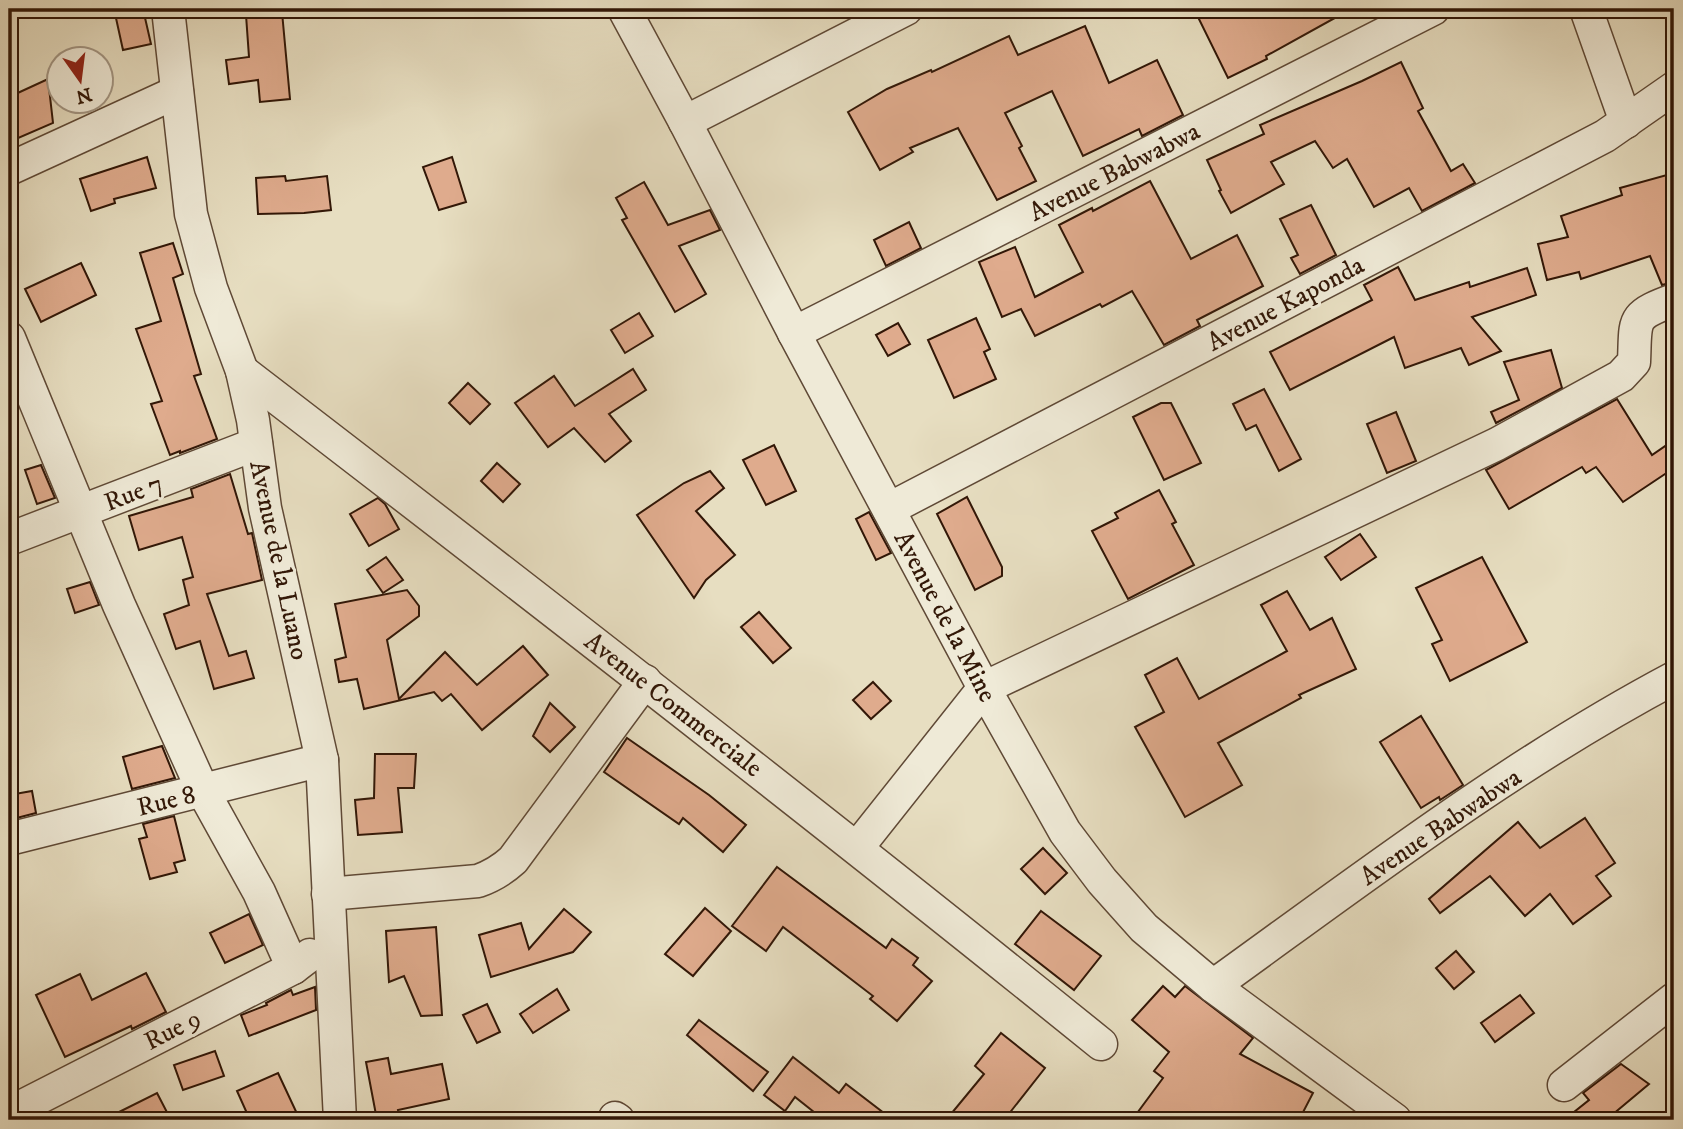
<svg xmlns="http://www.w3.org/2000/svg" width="1683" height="1129" viewBox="0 0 1683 1129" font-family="'IM FELL DW Pica',serif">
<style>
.building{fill:#dfab8d;stroke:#321707;stroke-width:2}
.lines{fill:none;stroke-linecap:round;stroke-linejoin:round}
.street-casing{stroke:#5f4936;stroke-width:35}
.street{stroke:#efead7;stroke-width:32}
.labels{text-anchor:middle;stroke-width:6;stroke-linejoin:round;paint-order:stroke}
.street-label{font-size:26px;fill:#321707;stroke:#efead7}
</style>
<rect width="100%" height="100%" fill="#e7dec1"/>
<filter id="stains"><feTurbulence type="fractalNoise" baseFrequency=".00286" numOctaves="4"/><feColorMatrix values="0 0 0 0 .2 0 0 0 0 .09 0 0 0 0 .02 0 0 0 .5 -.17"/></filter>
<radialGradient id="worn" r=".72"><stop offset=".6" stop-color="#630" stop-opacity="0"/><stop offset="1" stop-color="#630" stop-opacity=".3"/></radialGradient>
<!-- building -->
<g class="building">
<path d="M114 9H143L151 44 123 50Z"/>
<path d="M1194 9H1351L1266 56 1267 59 1228 78Z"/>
<path d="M282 12 290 99 260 102 258 80 229 84 226 60 249 57 246 15Z"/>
<path d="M1085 26 1109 83 1157 60 1183 115 1142 136 1139 129 1083 156 1052 91 1005 113 1022 146 1019 148 1036 181 997 200 958 128 910 148 913 152 880 170 848 112 887 89 931 70 932 72 1009 36 1018 55Z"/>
<path d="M1401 62 1423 108 1418 111 1451 171 1463 164 1475 183 1422 211 1409 188 1374 207 1347 159 1333 168 1315 141 1271 162 1284 184 1231 213 1219 191 1221 190 1207 160 1264 134 1260 125 1362 81Z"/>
<path d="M48 79 53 123 9 142V97Z"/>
<path d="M147 157 156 188 114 199 115 203 91 211 80 179Z"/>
<path d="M452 157 466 202 439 210 423 167Z"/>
<path d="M1674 173V282L1662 285 1650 256 1581 279 1579 272 1547 280 1538 244 1568 237 1561 216 1622 195 1620 188Z"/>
<path d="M285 176 286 181 327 176 331 210 304 213 258 214 256 178Z"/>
<path d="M1150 181 1191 259 1237 235 1263 286 1197 320 1200 326 1164 345 1132 291 1102 307 1100 304 1035 336 1021 309 1002 317 979 262 1015 247 1035 297 1083 272 1059 225 1092 208 1093 211Z"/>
<path d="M644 182 668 225 710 210 720 230 679 246 706 294 675 312 622 220 627 218 616 198Z"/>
<path d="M1311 205 1336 255 1300 274 1291 258 1298 255 1280 219Z"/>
<path d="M909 222 921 248 886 266 874 240Z"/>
<path d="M173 243 183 274 173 278 201 374 194 376 217 439 180 453V451L170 455 151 404 162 401 136 329 161 321 140 253Z"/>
<path d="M81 263 96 295 41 322 25 289Z"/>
<path d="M1398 267 1415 300 1469 282 1470 287 1527 268 1536 295 1472 317 1501 351 1469 365 1461 348 1405 368 1394 337 1290 390 1270 352 1372 300 1364 285Z"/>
<path d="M639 313 653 336 625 353 611 330Z"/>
<path d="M976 318 990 349 984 352 996 379 954 398 928 340Z"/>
<path d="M898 323 910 344 888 356 876 335Z"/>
<path d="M1551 350 1562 388 1496 423 1491 412 1519 400 1504 362Z"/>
<path d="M633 369 646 390 609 414 631 441 605 462 574 428 548 447 515 403 554 376 575 406Z"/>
<path d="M468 383 490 404 470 424 449 403Z"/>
<path d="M1264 389 1301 459 1279 471 1256 425 1246 430 1233 404Z"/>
<path d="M1617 399 1652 455 1674 440V468L1623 502 1596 467 1586 473 1582 467 1509 509 1486 470Z"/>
<path d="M1161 403H1171L1201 463 1164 480 1133 417Z"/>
<path d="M1396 412 1416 461 1387 473 1367 424Z"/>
<path d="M774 445 796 491 766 505 743 460Z"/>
<path d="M497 463 520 484 503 502 481 481Z"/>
<path d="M41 465 55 498 37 504 25 470Z"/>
<path d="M710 471 724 488 696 511 735 555 706 580 694 598 637 515 684 483Z"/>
<path d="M230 474 248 534 252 533 262 580 207 594 229 656 246 651 254 678 214 689 200 641 176 649 164 614 189 605 183 580 193 577 182 537 139 550 129 516 193 497 191 489Z"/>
<path d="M1159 490 1176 522 1172 524 1194 565 1128 599 1092 531 1118 518 1115 513Z"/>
<path d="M967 497 1002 567V576L975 590 937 514Z"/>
<path d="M378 498 385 504 399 529 369 546 350 514Z"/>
<path d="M869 512 891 553 876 560 856 519Z"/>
<path d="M1360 534 1376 557 1341 580 1325 557Z"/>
<path d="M386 557 403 580 383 593 367 570Z"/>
<path d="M1482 557 1527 642 1450 681 1432 644 1442 640 1416 588Z"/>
<path d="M90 582 99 605 75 613 67 589Z"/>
<path d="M407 590 419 606V616L387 640 399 699 445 652 477 685 523 646 548 675 482 730 451 694 442 701 434 692 364 709 357 679 339 682 335 660 346 657 335 604Z"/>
<path d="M1287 591 1310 630 1332 618 1356 669 1299 695 1301 698 1218 743 1242 785 1185 817 1135 727 1164 712 1145 675 1177 658 1199 699 1287 651 1261 605Z"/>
<path d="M759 612 791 648 773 663 741 627Z"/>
<path d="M873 682 891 701 871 719 853 700Z"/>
<path d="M550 703 575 727 550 752 533 736Z"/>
<path d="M1421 716 1463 785 1440 800 1439 797 1421 808 1380 742Z"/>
<path d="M627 738 709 795 746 825 723 852 683 818 679 824 604 772Z"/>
<path d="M162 746 175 778 132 789 123 757Z"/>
<path d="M375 754H416L414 788H398L402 832 358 835 355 800 374 798Z"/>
<path d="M32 791 36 813 9 820V795Z"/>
<path d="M174 816 185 860 174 863 177 872 150 879 139 839 147 837 143 824Z"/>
<path d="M1585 818 1615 863 1596 876 1611 896 1573 924 1550 894 1525 916 1490 876 1440 913 1429 899 1518 822 1540 848Z"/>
<path d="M1043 848 1067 873 1045 894 1021 869Z"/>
<path d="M777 867 886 948 892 939 918 958 913 965 932 981 897 1021 870 999 873 996 783 927 766 951 732 926Z"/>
<path d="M705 908 731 931 693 976 665 954Z"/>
<path d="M564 909 591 932 573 952 491 977 479 935 521 923 529 949Z"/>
<path d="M1041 911 1101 956 1074 990 1015 944Z"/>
<path d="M249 914 263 945 225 963 210 933Z"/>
<path d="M436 927 442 1015 421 1016 404 976 389 982 386 931Z"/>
<path d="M1456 951 1474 972 1454 989 1436 968Z"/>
<path d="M146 973 166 1012 132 1029 131 1026 65 1057 36 995 80 974 92 1000Z"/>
<path d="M1163 986 1175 997 1185 986 1253 1038 1240 1054 1313 1093 1299 1120H1132L1163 1078 1154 1071 1169 1052 1132 1020Z"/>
<path d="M315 987 316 1010 249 1036 241 1015 267 1005 266 1003 291 990 293 995Z"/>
<path d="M557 989 569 1010 533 1033 520 1014Z"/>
<path d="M1520 995 1534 1013 1495 1042 1481 1023Z"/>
<path d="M487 1004 500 1032 477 1043 463 1015Z"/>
<path d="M699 1020 768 1072 753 1091 687 1035Z"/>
<path d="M1001 1033 1045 1068 1004 1120H946L984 1074 975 1066Z"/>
<path d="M215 1051 224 1076 183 1090 174 1065Z"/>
<path d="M793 1057 839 1093 846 1084 893 1120H824L795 1097 785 1111 764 1095Z"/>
<path d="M388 1058 391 1074 442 1064 449 1099 398 1110 400 1120H377L366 1062Z"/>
<path d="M1621 1064 1649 1084 1606 1120H1564L1589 1100 1583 1093Z"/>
<path d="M278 1073 300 1120H250L237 1091Z"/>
<path d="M157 1093 171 1120H103Z"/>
</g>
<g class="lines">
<!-- street casing -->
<g class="street-casing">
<g id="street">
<path d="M168 9 191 214 211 288 242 371 253 420 265 508 322 760 340 1120"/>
<path d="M624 9 685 122 794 333 984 688 1065 832 1102 881 1144 928 1213 986 1395 1120"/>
<path d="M1586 9 1626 122"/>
<path d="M685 122 906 9"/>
<path d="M9 169 177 92"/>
<path d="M794 333 1433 9"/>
<path d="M9 338 119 605 203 791 259 892 293 968"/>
<path d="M242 371C530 592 818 815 1101 1044"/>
<path d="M889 509 1605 136 1674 88"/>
<path d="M9 539 256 444"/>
<path d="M9 839 322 760"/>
<path d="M857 848 984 688 1497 444 1621 376 1634 362C1636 319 1630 316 1674 300"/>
<path d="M328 894 478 881C492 876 502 870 513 860L645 681"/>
<path d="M1213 986C1363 878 1510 765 1674 678"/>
<path d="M1564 1085 1674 999"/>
<path d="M9 1113 293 968 310 955"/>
<path d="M615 1118 618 1120"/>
</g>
</g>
<!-- street -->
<use href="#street" class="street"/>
</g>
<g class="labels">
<!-- street labels -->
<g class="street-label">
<text transform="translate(1114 171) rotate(-27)" y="9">Avenue Babwabwa</text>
<text transform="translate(1285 303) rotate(-28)" y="9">Avenue Kaponda</text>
<text transform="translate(133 492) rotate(-21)" y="9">Rue 7</text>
<text transform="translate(280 560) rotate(78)" y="9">Avenue de la Luano</text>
<text transform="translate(946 616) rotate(62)" y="9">Avenue de la Mine</text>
<text transform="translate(674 704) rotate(38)" y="9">Avenue Commerciale</text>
<text transform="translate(166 800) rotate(-14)" y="9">Rue 8</text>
<text transform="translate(1440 826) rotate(-34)" y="9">Avenue Babwabwa</text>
<text transform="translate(172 1029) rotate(-27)" y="9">Rue 9</text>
</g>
</g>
<!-- margin -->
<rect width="1683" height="1129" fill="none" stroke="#e7dec1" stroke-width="35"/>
<rect x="10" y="10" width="1662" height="1108" fill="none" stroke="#321707" stroke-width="3.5"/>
<rect x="18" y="18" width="1648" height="1094" fill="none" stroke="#321707" stroke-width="2"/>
<!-- north arrow -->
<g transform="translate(80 80) rotate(166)"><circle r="33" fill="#efead7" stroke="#a39684" stroke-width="2"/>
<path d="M0-5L12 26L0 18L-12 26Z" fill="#8f2418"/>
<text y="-10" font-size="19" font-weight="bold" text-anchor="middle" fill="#321707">N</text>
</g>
<rect width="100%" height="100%" filter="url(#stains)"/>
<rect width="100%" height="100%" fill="url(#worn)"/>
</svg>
